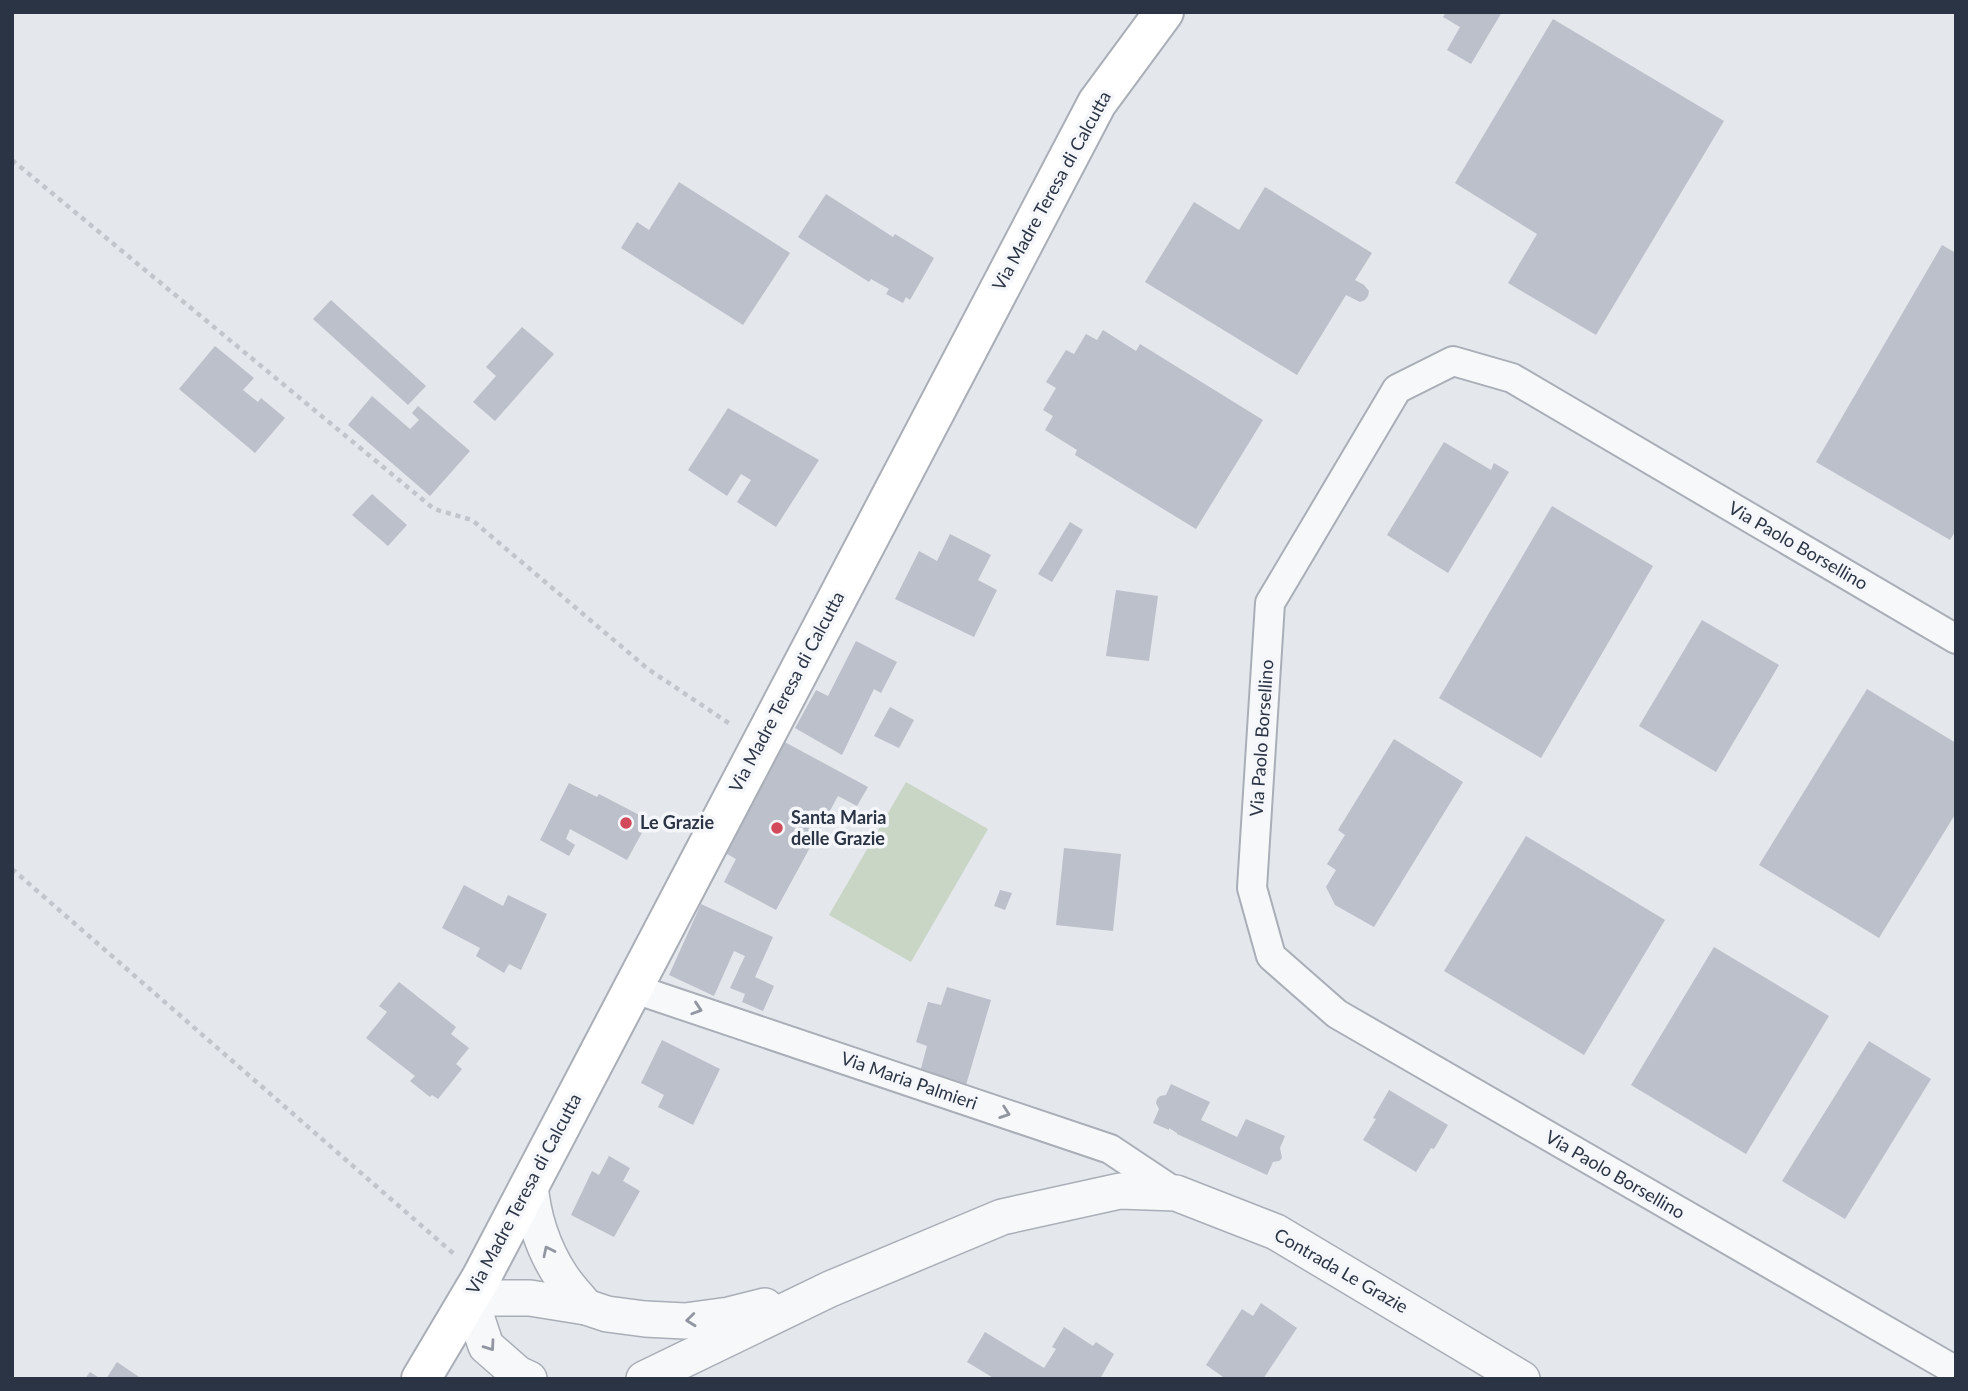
<svg xmlns="http://www.w3.org/2000/svg" width="1968" height="1391" viewBox="0 0 1968 1391" font-family="Lato,sans-serif">
<style>
.green{fill:#c9d6c5}
.building{fill:#bbc0ca}
.lines{fill:none;stroke-linecap:round;stroke-linejoin:round}
.minor-casing{stroke:#a9aeb7;stroke-width:32}
.tertiary-casing{stroke:#a9aeb7;stroke-width:38}
.secondary-casing{stroke:#a9aeb7;stroke-width:42}
.path{stroke:#c2c5cb;stroke-width:4.5;stroke-dasharray:5 5;stroke-linecap:butt}
.minor{stroke:#f7f8fa;stroke-width:28}
.tertiary{stroke:#f7f8fa;stroke-width:35}
.secondary{stroke:#fff;stroke-width:38}
.oneway{stroke:#9196a0}
.poi-dot{fill:#d1495b;stroke:#f4f6f9;stroke-width:2.5}
.labels{text-anchor:middle;stroke-width:7;stroke-linejoin:round;paint-order:stroke}
.street-label{font-size:18px;fill:#2b3445;stroke:#f4f6f9}
.poi-label{font-size:18px;font-weight:bold;fill:#2b3445;stroke:#f4f6f9;text-anchor:start}
</style>
<rect width="100%" height="100%" fill="#e4e7ec"/>
<!-- green -->
<path class="green" d="M906 782 988 829 911 962 829 915Z"/>
<!-- building -->
<g class="building">
<path d="M1446 12H1502L1471 64 1447 50 1460 27 1443 17Z"/>
<path d="M1553 19 1724 121 1596 335 1508 283 1537 234 1455 183Z"/>
<path d="M679 182 790 253 743 325 621 248 637 222 649 230Z"/>
<path d="M1265 187 1372 253 1355 280 1364 285 1369 291 1368 296 1365 300 1360 302 1346 295 1297 375 1145 282 1194 202 1239 230Z"/>
<path d="M826 194 893 237 895 234 934 258 910 300 906 297 903 303 886 294 889 289 871 279 869 282 798 237Z"/>
<path d="M1942 245 1956 253V530L1950 540 1816 462Z"/>
<path d="M331 300 426 386 408 405 313 319Z"/>
<path d="M522 327 554 354 495 421 473 402 496 376 486 367Z"/>
<path d="M1103 330 1136 351 1140 344 1263 420 1196 529 1075 455 1077 450 1045 430 1053 416 1043 410 1056 388 1046 382 1066 350 1074 354 1086 334 1097 340Z"/>
<path d="M215 346 254 378 243 390 258 402 261 398 285 418 255 453 179 389Z"/>
<path d="M372 396 410 429 419 420 412 413 418 406 470 451 430 496 348 425Z"/>
<path d="M728 408 819 460 776 527 737 502 751 480 741 474 727 496 688 470Z"/>
<path d="M1444 442 1491 470 1494 463 1509 472 1448 573 1387 535Z"/>
<path d="M372 494 407 525 388 546 352 515Z"/>
<path d="M1552 506 1653 566 1541 758 1439 698Z"/>
<path d="M1070 522 1083 530 1052 582 1038 574Z"/>
<path d="M950 534 991 555 978 580 997 590 974 637 895 599 919 551 937 561Z"/>
<path d="M1116 590 1158 596 1149 661 1106 656Z"/>
<path d="M1702 620 1779 665 1716 772 1639 726Z"/>
<path d="M856 641 897 662 881 693 874 689 842 755 795 728 816 690 828 696Z"/>
<path d="M1867 689 1956 743V813L1879 938 1759 865Z"/>
<path d="M890 707 914 720 899 748 874 736Z"/>
<path d="M1394 739 1463 782 1374 927 1335 905 1326 887 1336 870 1327 864 1345 835 1338 830Z"/>
<path d="M781 740 868 787 857 806 838 796 776 910 724 882 736 859 722 851Z"/>
<path d="M569 783 597 797 599 794 649 820 627 860 570 829 566 839 575 845 569 856 540 840Z"/>
<path d="M1526 836 1665 920 1584 1055 1444 971Z"/>
<path d="M1064 848 1121 854 1113 931 1056 925Z"/>
<path d="M464 885 503 906 508 895 547 914 521 970 509 964 504 973 476 956 480 948 442 928Z"/>
<path d="M1000 890 1012 893 1005 910 994 906Z"/>
<path d="M701 904 773 937 755 977 774 986 763 1011 742 1002 745 994 730 988 745 956 734 951 714 996 669 975Z"/>
<path d="M1714 947 1829 1016 1746 1154 1631 1085Z"/>
<path d="M399 982 456 1027 451 1034 469 1048 456 1064 462 1069 438 1099 432 1095 430 1097 410 1081 415 1076 366 1038 387 1012 379 1006Z"/>
<path d="M947 987 991 1000 966 1085 920 1072 927 1046 916 1042 928 1002 941 1005Z"/>
<path d="M662 1040 720 1069 693 1125 658 1107 664 1095 641 1083Z"/>
<path d="M1869 1041 1931 1079 1845 1219 1782 1181Z"/>
<path d="M1171 1084 1210 1102 1201 1120 1237 1137 1246 1119 1285 1136 1280 1148 1282 1158 1279 1161 1273 1162 1267 1175 1177 1134V1133L1169 1128V1130L1153 1123 1159 1109 1156 1103 1157 1099 1160 1096 1166 1095Z"/>
<path d="M1389 1090 1448 1125 1434 1149 1431 1148 1416 1172 1363 1140 1376 1119 1373 1118Z"/>
<path d="M609 1156 630 1168 623 1181 640 1191 614 1237 571 1215 592 1171 599 1175Z"/>
<path d="M1261 1303 1297 1328 1263 1379H1226L1206 1365 1242 1309 1253 1316Z"/>
<path d="M1064 1327 1093 1346 1096 1342 1114 1354 1100 1379H995L967 1362 985 1332 1044 1368 1056 1349 1052 1347Z"/>
<path d="M117 1362 142 1379H106Z"/>
<path d="M90 1372 101 1379H85Z"/>
</g>
<g class="lines">
<!-- minor casing -->
<g class="minor-casing">
<g id="minor">
<path d="M1956 639 1512 378 1453 361 1397 389 1270 603 1252 888 1271 956 1337 1014 1956 1371"/>
<path d="M632 988 1110 1149 1176 1193"/>
</g>
</g>
<!-- tertiary casing -->
<g class="tertiary-casing">
<g id="tertiary">
<path d="M530 1182C532 1215 543 1249 561 1276 568 1287 578 1297 586 1307"/>
<path d="M529 1379 518 1374 486 1346 470 1298H530L586 1307 607 1314 645 1319 685 1321 729 1315 765 1306"/>
<path d="M644 1379 830 1289 1002 1217 1120 1191 1176 1193 1276 1232 1522 1379"/>
</g>
</g>
<!-- secondary casing -->
<g class="secondary-casing">
<path id="secondary" d="M421 1379 481 1278 1097 103 1164 12"/>
</g>
<!-- path -->
<g class="path">
<path d="M12 160 434 509 472 520 648 669 730 724"/>
<path d="M12 869 454 1254"/>
</g>
<!-- minor -->
<use href="#minor" class="minor"/>
<!-- tertiary -->
<use href="#tertiary" class="tertiary"/>
<!-- secondary -->
<use href="#secondary" class="secondary"/>
</g>
<!-- one-way arrows -->
<defs><path id="oneway-chevron" d="M-2-3.5L2.5 0L-2 3.5" fill="none" stroke-width="1.6" stroke-linecap="round" stroke-linejoin="round" transform="scale(1.75)"/></defs>
<g class="oneway">
<use href="#oneway-chevron" transform="translate(697 1009) rotate(18)"/>
<use href="#oneway-chevron" transform="translate(1005 1113) rotate(19)"/>
<use href="#oneway-chevron" transform="translate(548 1251) rotate(-116)"/>
<use href="#oneway-chevron" transform="translate(691 1320) rotate(174)"/>
<use href="#oneway-chevron" transform="translate(490 1346) rotate(55)"/>
</g>
<!-- markers -->
<g class="poi-dot">
<circle cx="626" cy="823" r="7"/>
<circle cx="777" cy="828" r="7"/>
</g>
<g class="labels">
<!-- street labels -->
<g class="street-label">
<text transform="translate(1052 191) rotate(-61)" y="6">Via Madre Teresa di Calcutta</text>
<text transform="translate(1798 546) rotate(30)" y="6">Via Paolo Borsellino</text>
<text transform="translate(787 692) rotate(-62)" y="6">Via Madre Teresa di Calcutta</text>
<text transform="translate(1262 738) rotate(-86)" y="6">Via Paolo Borsellino</text>
<text transform="translate(909 1081) rotate(19)" y="6">Via Maria Palmieri</text>
<text transform="translate(1615 1175) rotate(30)" y="6">Via Paolo Borsellino</text>
<text transform="translate(524 1194) rotate(-62)" y="6">Via Madre Teresa di Calcutta</text>
<text transform="translate(1341 1271) rotate(30)" y="6">Contrada Le Grazie</text>
</g>
<!-- poi labels -->
<g class="poi-label">
<text x="791" y="824">Santa Maria<tspan x="791" dy="21">delle Grazie</tspan></text>
<text x="640" y="829">Le Grazie</text>
</g>
</g>
<!-- border -->
<rect width="1968" height="1391" fill="none" stroke="#2b3445" stroke-width="28"/>
</svg>
